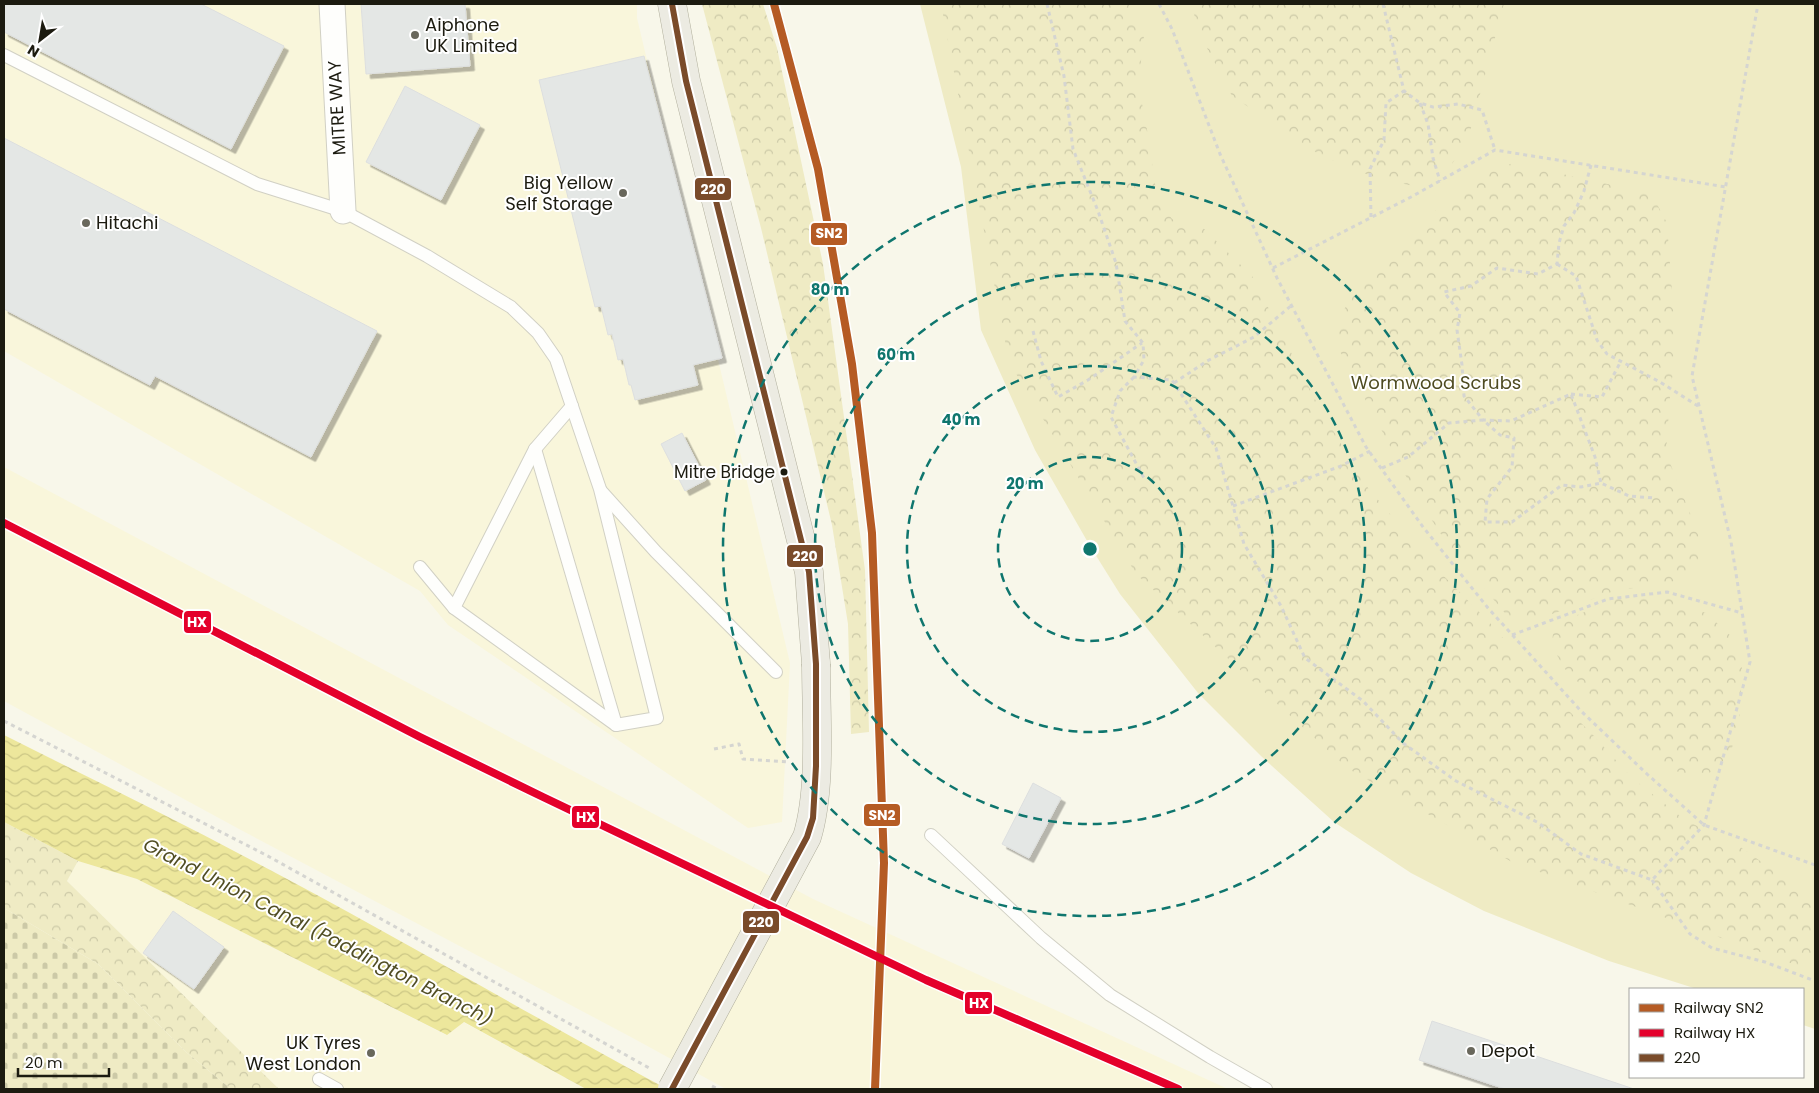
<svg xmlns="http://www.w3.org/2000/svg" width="1819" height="1093" viewBox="0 0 1819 1093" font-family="Poppins,sans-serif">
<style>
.built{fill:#f9f6db}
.green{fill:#efebc4}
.forest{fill:url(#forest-crowns)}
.cemetery{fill:url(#cemetery-stones)}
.water{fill:url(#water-waves)}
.building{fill:#e4e7e5;stroke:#dddfdf;filter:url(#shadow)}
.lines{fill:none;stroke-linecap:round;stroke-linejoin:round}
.lane-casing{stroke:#d1d0c4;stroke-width:14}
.street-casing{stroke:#d1d0c4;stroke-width:27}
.primary-casing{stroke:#b0ae9c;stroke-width:29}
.path{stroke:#d5d5d1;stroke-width:3;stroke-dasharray:4 4;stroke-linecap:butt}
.lane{stroke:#fefefc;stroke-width:12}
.street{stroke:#fefefc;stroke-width:25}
.primary{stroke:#ecebe2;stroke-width:28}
.primary-bridge-casing{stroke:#b0ae9c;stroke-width:29;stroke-linecap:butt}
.primary-bridge{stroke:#ecebe2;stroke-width:28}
.bus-1-casing{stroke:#fff;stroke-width:10}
.bus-1{stroke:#7a4b2a;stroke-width:6}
.rail-1-casing{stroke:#fff;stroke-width:11}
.rail-2-casing{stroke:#fff;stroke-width:11}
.rail-1{stroke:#b55b24;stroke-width:8}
.rail-2{stroke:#e4002b;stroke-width:8}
.ring{fill:none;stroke:#0f766e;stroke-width:2.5;stroke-dasharray:9 6}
.poi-dot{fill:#69685c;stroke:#fff;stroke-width:2}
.bus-dot{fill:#1c1b10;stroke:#fff;stroke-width:2}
.labels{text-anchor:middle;stroke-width:4;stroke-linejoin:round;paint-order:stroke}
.bus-label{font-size:17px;fill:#1c1b10;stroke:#fff;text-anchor:end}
.poi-label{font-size:18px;fill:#1c1b10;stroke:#fff;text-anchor:start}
.street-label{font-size:18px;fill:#1c1b10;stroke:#fff}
.park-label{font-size:18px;fill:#4e4b20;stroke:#fff}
.water-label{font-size:19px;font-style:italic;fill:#514e24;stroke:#fff}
.centre{fill:#0f766e;stroke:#fff;stroke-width:2.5}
.ring-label{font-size:15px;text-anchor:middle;font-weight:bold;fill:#0f766e;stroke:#fff;stroke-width:4;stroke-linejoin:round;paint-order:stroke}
.line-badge{stroke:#fff;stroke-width:2}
.badge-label{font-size:14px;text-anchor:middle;font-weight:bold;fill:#fff}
</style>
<defs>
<pattern id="forest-crowns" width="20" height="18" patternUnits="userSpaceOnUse" patternTransform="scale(1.25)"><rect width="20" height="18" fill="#efebc4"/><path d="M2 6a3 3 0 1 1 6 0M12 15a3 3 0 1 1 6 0" fill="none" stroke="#ccc9a7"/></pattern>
<pattern id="cemetery-stones" width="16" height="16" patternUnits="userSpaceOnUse" patternTransform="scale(1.25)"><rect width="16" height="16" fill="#efebc4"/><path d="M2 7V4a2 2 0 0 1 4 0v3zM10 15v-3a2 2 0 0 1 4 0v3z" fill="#ccc9a7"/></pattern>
<pattern id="water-waves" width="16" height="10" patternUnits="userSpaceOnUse" patternTransform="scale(1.25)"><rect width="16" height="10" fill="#ede79c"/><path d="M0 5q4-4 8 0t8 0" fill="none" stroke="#cbc685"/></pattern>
<filter id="shadow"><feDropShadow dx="4.5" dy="4.5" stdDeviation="0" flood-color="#0004"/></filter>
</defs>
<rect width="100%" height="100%" fill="#f8f7ea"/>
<!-- built -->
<g class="built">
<path d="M4 4H637V18L790 663 782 822 748 828 448 625 420 591 4 351Z"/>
<path d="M4 467 813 899 1228 1089H726L629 1036 239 829 4 701Z"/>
<path d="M78 861 137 879 446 1035 463 1022 586 1089H279L67 881Z"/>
</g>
<!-- green -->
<path class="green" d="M920 4H1815V1029L1803 1025V989H1697L1609 961 1484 911 1411 873 1334 822 1261 756 1198 693 1120 594 1090 546 1035 450 981 330 961 167Z"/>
<!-- forest -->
<g class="forest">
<path d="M702 4H763L777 48 823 264 865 570 869 732 851 734 848 624 832 525 761 228Z"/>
<path d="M941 4H1132L1144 38 1138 84 1146 123 1157 197 1172 219 1199 224 1252 276 1320 409 1368 488 1435 567 1490 623 1543 685 1594 736 1631 777 1685 820 1742 848 1784 878 1815 909V972L1512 862 1347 768 1136 574 1009 362Z"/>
<path d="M1190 4H1504L1467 143 1451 165 1420 187 1378 179 1320 155 1232 96 1207 48Z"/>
<path d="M1513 163 1648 193 1658 206 1667 223 1677 359 1671 382 1666 453 1698 533 1702 556 1696 570 1668 584 1617 590 1555 613 1526 622 1509 618 1448 545 1418 499 1337 346 1336 323 1351 298 1432 213 1484 173Z"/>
<path d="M1662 596 1706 613 1729 634 1742 666 1740 714 1732 748 1721 764 1708 774 1689 777 1666 766 1627 732 1585 689 1564 668 1552 646 1553 632 1558 623 1618 598Z"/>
<path d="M4 822 78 861 67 881 279 1089H231L186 1052 98 964 4 908Z"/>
</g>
<!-- cemetery -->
<path class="cemetery" d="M4 908 98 964 186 1052 231 1089H4Z"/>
<!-- water -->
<path class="water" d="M4 735C87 777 171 817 253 861 392 934 528 1014 667 1089H586L464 1022 447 1035 137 879 78 861 4 822Z"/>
<!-- building -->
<g class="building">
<path d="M4 4H201L284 46 231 149 4 32Z"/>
<path d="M361 4H465L470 66 366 74Z"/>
<path d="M644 56 722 358 693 365 698 385 635 400 631 385H629L623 359 618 360 612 334 608 335 601 306 595 307 539 80Z"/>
<path d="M405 86 480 125 441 200 366 162Z"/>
<path d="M4 138 377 331 311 457 155 376 150 385 4 309Z"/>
<path d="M682 433 706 480 685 491 661 444Z"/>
<path d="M1033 783 1061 798 1029 858 1002 844Z"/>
<path d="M173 911 224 947 194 989 143 953Z"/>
<path d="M1432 1021 1634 1089H1505L1419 1060Z"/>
</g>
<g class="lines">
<!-- lane casing -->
<g class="lane-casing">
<g id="lane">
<path d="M4 55 257 184 343 211 427 256 511 307 538 333 556 359 600 489 657 718 616 725 454 608 420 567"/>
<path d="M535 449 616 725"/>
<path d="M601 491 656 552 776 672"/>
<path d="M454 608 535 449 572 406"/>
<path d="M931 835 1041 938 1110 995 1210 1057 1266 1089"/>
<path d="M319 1079 337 1089"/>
</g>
</g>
<!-- street casing -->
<g class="street-casing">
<path id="street" d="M332 4 343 211"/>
</g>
<!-- primary casing -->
<g class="primary-casing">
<path id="primary" d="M672 4 686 81 809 572 816 664"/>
</g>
<!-- path -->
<g class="path">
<path d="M1047 4 1064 76 1073 149 1098 211 1116 263 1125 321 1143 343 1144 360 1134 377 1172 380 1216 448 1244 544 1281 606 1305 658 1363 701 1403 743 1456 781 1537 822 1581 854 1652 880 1704 825 1750 662 1731 542 1692 376 1758 4"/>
<path d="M1159 4 1172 29 1220 154 1277 278 1366 447 1423 527 1488 608 1580 710 1647 774 1704 825 1815 865"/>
<path d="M1383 4 1404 91 1420 103 1433 107 1458 104 1482 110 1495 150"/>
<path d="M1420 103 1428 124 1433 158 1440 181"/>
<path d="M1591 165 1584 191 1574 213 1564 226 1559 243 1557 264 1538 274 1497 268 1471 286 1444 292 1460 313 1457 330 1462 365 1464 396 1483 420 1511 421 1571 394 1595 457 1601 483"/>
<path d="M1371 217 1370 169 1384 140 1386 103 1404 91"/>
<path d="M1557 264 1576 276 1597 340 1607 354 1660 382 1698 406"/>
<path d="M1273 268 1411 197 1495 150 1726 187"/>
<path d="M1033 331 1041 361 1058 397 1088 380 1142 343"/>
<path d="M1134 377 1120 391 1111 417 1144 478"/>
<path d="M1174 383 1207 361 1254 337 1292 305"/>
<path d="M1571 394 1602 397 1621 361"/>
<path d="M1382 468 1408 457 1449 423 1483 420 1500 435 1514 438 1512 467 1487 499 1485 522H1512L1562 485 1581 487 1601 483 1629 496 1654 498"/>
<path d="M1233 506 1341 466 1370 451"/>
<path d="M1512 635 1608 599 1667 592 1742 613"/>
<path d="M4 721 266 855 651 1069"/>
<path d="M714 749 739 744 743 759 788 762"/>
<path d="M1652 880 1690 934 1712 948 1765 962 1815 981"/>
<path d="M712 1086 718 1089"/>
</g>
<!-- lane -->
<use href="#lane" class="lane"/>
<!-- street -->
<use href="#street" class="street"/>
<!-- primary -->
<use href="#primary" class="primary"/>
<!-- primary-bridge casing -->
<g class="primary-bridge-casing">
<path id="primary-bridge" d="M672 1089 807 837C822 788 816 716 816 664"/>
</g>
<!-- primary-bridge -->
<use href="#primary-bridge" class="primary-bridge"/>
<!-- bus-1 casing -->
<g class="bus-1-casing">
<path id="bus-1" d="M672 4 686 81 809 572 816 664V766L813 818 807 837 672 1089"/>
</g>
<!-- bus-1 -->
<use href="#bus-1" class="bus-1"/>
<!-- rail-1 casing -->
<g class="rail-1-casing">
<path id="rail-1" d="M774 4 818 169 852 364 872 533 884 863 875 1089"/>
</g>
<!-- rail-2 casing -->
<g class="rail-2-casing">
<path id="rail-2" d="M4 523 420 737 543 797 926 980 1178 1089"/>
</g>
<!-- rail-1 -->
<use href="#rail-1" class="rail-1"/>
<!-- rail-2 -->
<use href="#rail-2" class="rail-2"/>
</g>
<!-- distance rings -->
<g class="ring">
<circle cx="1090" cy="549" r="92"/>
<circle cx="1090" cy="549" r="183"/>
<circle cx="1090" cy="549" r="275"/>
<circle cx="1090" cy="549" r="367"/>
</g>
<!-- markers -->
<g class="poi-dot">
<circle cx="415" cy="35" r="5"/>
<circle cx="623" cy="193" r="5"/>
<circle cx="86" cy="223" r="5"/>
<circle cx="1471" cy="1051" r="5"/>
<circle cx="371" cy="1053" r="5"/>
</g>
<circle class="bus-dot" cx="784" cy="472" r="4.5"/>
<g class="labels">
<!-- bus labels -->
<g class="bus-label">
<text x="775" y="478">Mitre Bridge</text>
</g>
<!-- poi labels -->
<g class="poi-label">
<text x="425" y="31">Aiphone<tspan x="425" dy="21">UK Limited</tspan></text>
<text x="613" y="189" text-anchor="end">Big Yellow<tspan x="613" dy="21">Self Storage</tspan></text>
<text x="96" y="229">Hitachi</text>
<text x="361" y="1049" text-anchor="end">UK Tyres<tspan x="361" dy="21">West London</tspan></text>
<text x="1481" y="1057">Depot</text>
</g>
<!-- street labels -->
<g class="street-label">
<text transform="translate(337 108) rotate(-93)" y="6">MITRE WAY</text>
</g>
<!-- park labels -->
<g class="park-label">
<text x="1436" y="389">Wormwood Scrubs</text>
</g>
<!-- water labels -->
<g class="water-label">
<text transform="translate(318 931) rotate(27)" y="7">Grand Union Canal (Paddington Branch)</text>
</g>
</g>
<circle cx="1090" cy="549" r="8" class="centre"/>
<g class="ring-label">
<text x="830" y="295">80 m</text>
<text x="896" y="360">60 m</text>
<text x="961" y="425">40 m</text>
<text x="1025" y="489">20 m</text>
</g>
<g class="line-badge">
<rect x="694" y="177" width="38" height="24" rx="5" fill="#7a4b2a"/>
<rect x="810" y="222" width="38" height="24" rx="5" fill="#b55b24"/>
<rect x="786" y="544" width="38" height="24" rx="5" fill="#7a4b2a"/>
<rect x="183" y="610" width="29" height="24" rx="5" fill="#e4002b"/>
<rect x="863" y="803" width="38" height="24" rx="5" fill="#b55b24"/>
<rect x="571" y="805" width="29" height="24" rx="5" fill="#e4002b"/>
<rect x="742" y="910" width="38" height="24" rx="5" fill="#7a4b2a"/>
<rect x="964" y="991" width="29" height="24" rx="5" fill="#e4002b"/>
</g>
<g class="badge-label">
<text x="713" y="194">220</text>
<text x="829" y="238">SN2</text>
<text x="805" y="561">220</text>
<text x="197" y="627">HX</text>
<text x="882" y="820">SN2</text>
<text x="586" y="822">HX</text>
<text x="761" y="927">220</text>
<text x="979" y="1008">HX</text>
</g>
<!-- border -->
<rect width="1819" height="1093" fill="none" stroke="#1c1b10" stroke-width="10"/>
<!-- legend -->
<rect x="1629" y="988" width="175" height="90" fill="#ffffff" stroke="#a4a49f"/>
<rect x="1639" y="1004" width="25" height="8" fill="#b55b24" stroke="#a4a49f"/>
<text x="1674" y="1013" font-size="15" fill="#1c1b10">Railway SN2</text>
<rect x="1639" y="1029" width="25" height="8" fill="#e4002b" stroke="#a4a49f"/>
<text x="1674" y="1038" font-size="15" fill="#1c1b10">Railway HX</text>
<rect x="1639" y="1054" width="25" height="8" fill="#7a4b2a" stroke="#a4a49f"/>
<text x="1674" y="1063" font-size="15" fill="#1c1b10">220</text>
<!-- north arrow -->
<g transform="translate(40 40) rotate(211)" stroke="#ffffff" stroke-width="4" paint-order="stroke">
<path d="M0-4L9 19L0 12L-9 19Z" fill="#1c1b10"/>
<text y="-8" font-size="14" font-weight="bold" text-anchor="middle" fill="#1c1b10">N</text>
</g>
<!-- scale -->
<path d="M18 1068v8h91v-8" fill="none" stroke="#1c1b10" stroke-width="2.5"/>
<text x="25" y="1068" font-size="15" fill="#1c1b10" stroke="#ffffff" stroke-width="4" paint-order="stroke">20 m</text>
</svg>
